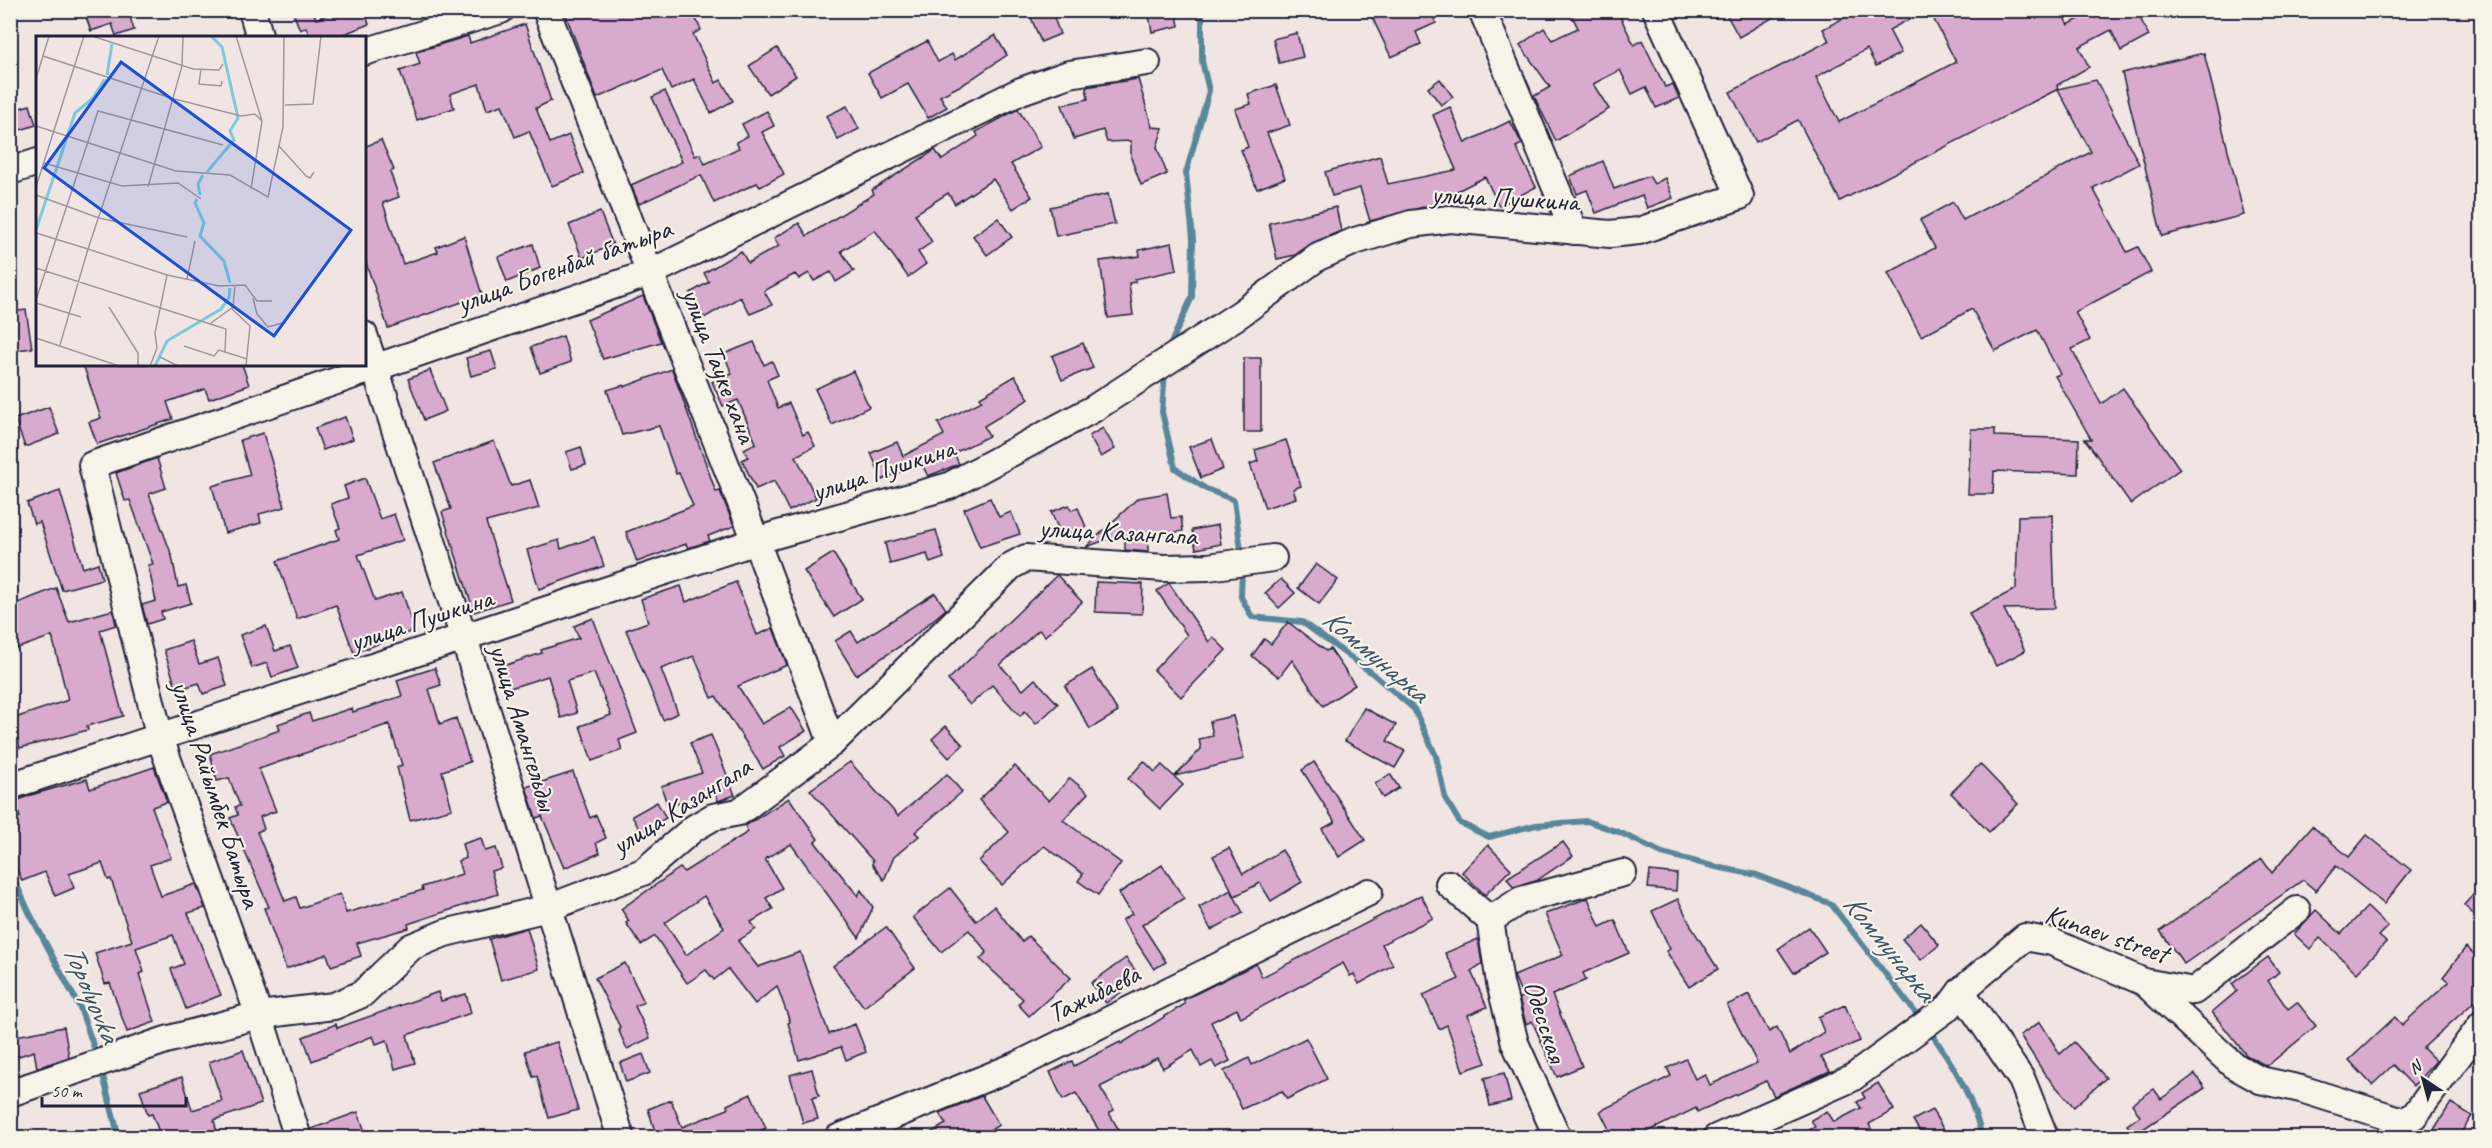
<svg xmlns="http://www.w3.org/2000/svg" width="2492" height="1148" viewBox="0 0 2492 1148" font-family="Caveat,sans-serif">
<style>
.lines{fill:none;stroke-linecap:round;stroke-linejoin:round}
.stream{stroke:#58879a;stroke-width:6}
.building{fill:#d8abce;stroke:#22223b;stroke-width:1.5;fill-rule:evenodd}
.minor-casing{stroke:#22223b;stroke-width:30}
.minor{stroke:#f7f3e8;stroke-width:26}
.labels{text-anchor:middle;stroke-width:4.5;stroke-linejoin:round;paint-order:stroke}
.street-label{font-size:28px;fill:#22223b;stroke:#f7f3e8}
.water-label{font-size:30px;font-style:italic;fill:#3d546b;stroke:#f7f3e8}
.inset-river{fill:none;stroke:#7ccada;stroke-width:3}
.inset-road{fill:none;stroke:#9e97a0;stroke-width:1.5}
.view{fill:#1d4ed8;fill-opacity:0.15;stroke:#1d4ed8;stroke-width:3}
.inset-edge{fill:none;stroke:#22223b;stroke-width:3}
</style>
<rect width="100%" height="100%" fill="#f1e5e3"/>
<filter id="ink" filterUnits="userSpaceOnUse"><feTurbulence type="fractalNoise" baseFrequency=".0167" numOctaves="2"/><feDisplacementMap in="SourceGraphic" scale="12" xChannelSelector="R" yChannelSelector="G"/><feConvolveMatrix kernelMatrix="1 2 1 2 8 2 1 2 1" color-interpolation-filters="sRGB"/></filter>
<g filter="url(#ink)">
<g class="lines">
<!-- stream -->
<g class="stream">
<path d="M1167 352 1192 297 1193 239 1186 173 1209 91 1202 61V10"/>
<path d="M1165 371 1162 412 1175 468 1206 489 1234 500 1242 557"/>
<path d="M1242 567 1241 597 1252 617 1302 622 1372 673 1414 709 1436 756 1445 798 1460 823 1489 837 1536 825 1587 821 1621 833 1662 853 1716 867 1757 875 1831 904 1922 1021"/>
<path d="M10 870 29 912 80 1008 97 1056"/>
<path d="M1928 1029C1951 1060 1974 1099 1982 1138"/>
<path d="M101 1068 119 1138"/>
</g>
</g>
<!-- building -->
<g class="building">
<path d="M94 10H142L143 13 130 17 134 30 116 36 112 24 91 31 85 14Z"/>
<path d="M292 10H313L316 19 339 10H364L369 24 334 38H310L306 27 300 30Z"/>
<path d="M564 10H692L701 30 693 34 716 83 721 80 733 101 711 113 694 79 671 90 662 70 597 98Z"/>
<path d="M1028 10H1051L1060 34 1041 42Z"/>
<path d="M1148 10H1176L1179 26 1152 32Z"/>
<path d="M1392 10H1430L1436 23 1416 32 1421 44 1391 57 1373 19Z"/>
<path d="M1569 10H1617L1634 45 1642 40 1665 87 1673 84 1679 98 1656 108 1646 87 1632 94 1620 70 1593 84 1609 109 1556 141 1534 96 1550 87 1520 45 1544 28 1552 40 1578 28Z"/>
<path d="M1724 10H1786L1739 37Z"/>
<path d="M1858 10H1926L1889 30 1901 53 1876 66 1867 49 1816 77 1839 122 1956 62 1929 10H2060L2068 25 2096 10H2136L2149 36 2121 51 2111 30 2079 47 2089 67 2057 85 2058 89 1840 201 1798 120 1756 142 1730 92 1829 41 1823 29Z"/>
<path d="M525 24 551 101 536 108 550 143 569 135 584 173 552 186 529 131 515 137 502 105 487 110 479 84 450 94 454 108 417 120 400 71 420 64 416 52 468 36 470 43Z"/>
<path d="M1297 33 1303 57 1279 63 1273 39Z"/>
<path d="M995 35 1007 55 967 82 940 96 947 107 928 118 908 84 882 98 868 73 927 41 938 62 952 54 955 60Z"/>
<path d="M777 48 796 76 768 94 749 66Z"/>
<path d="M2204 53 2244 215 2162 236 2122 73Z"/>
<path d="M1138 79 1152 127 1163 128 1157 147 1167 174 1141 185 1131 158V141L1107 142 1103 130 1074 139 1062 105 1088 99 1086 87Z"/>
<path d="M1440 79 1453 97 1441 105 1428 88Z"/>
<path d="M2096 80 2139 164 2093 188 2127 252 2138 247 2151 272 2075 312 2090 340 2072 349 2101 404 2123 388 2180 469 2131 504 2085 439H2091L2055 376 2060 374 2037 330 1995 351 1972 309 1921 336 1888 273 1935 248 1920 220 1953 202 1963 220 2091 152 2058 89Z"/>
<path d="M1276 85 1290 125 1267 133 1285 178 1257 189 1241 150 1248 147 1235 109 1251 104 1248 94Z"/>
<path d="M665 91 695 156 700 154 705 164 739 148 736 142 748 136 742 124 767 111 774 126 762 132 784 174 760 187 757 183 714 203 701 175 639 204 631 185 682 162 652 97Z"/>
<path d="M30 105 36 125 14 132 10 111Z"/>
<path d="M847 106 859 129 838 140 826 116Z"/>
<path d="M1450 107 1465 143 1510 121 1522 144 1516 147 1536 187 1499 206 1485 177 1457 191 1458 198 1370 221 1360 188 1332 196 1325 172 1380 156 1388 184 1456 170 1433 115Z"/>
<path d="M1018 109 1041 147 1011 164 1032 197 1013 209 993 179 955 204 948 193 915 214 932 242 918 252 926 264 908 277 875 230 841 251 854 271 836 282 831 272 814 281 809 273 799 279 795 274 764 291 772 305 750 314 740 297 704 318 690 293 709 282 704 273 741 251 748 263 779 246 774 238 799 223 807 236 874 194 872 190 935 150 942 160 978 136 976 132Z"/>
<path d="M381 140 394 170 390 172 399 197 383 203 403 264 438 252 436 247 464 236 482 295 388 328 364 257V147Z"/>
<path d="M1603 161 1614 189 1649 176 1654 184 1665 178 1673 198 1647 208 1642 195 1596 213 1587 190 1577 194 1570 176Z"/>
<path d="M1108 194 1115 224 1056 236 1050 207Z"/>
<path d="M1336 207 1341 231 1312 243 1295 255 1277 259 1269 223Z"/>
<path d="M600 212 613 245 582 258 569 225Z"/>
<path d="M998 218 1012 237 987 255 973 236Z"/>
<path d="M1172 243 1177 270 1135 279V282L1129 283 1133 315 1108 318 1100 261 1140 256 1139 250Z"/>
<path d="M533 244 540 268 507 282 498 257Z"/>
<path d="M643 296 661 342 603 359 587 320Z"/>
<path d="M26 310 32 348 10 351V312Z"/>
<path d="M563 336 571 362 540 373 531 347Z"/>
<path d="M754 342 764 365 772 361 778 375 767 380 778 408 789 403 803 435 808 432 815 446 796 456 816 498 789 511 774 481 756 489 742 460 748 457 744 449 756 443 738 400 723 406 712 382 732 374 724 354Z"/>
<path d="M1083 343 1093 368 1062 380 1052 356Z"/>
<path d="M491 351 497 369 471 376 466 358Z"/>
<rect x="1244" y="358" width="17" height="74"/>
<path d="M83 364H242L249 385 209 399 205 389 167 402 173 419 97 444 89 422 101 418Z"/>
<path d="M672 369 716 492 720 491 734 526 708 536 710 541 688 548 686 544 637 562 626 532 693 506 679 473 676 474 659 426 622 435 607 390 624 385V387Z"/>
<path d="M430 370 446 411 424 420 408 379Z"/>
<path d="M853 371 869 407 832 425 815 389Z"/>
<path d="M1015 376 1029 399 984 426 989 436 954 453 959 464 928 476 921 463 882 480 871 453 897 442 903 456 944 435 938 423 982 401 980 397Z"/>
<path d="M49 407 59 434 25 447 15 419Z"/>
<path d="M345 417 353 439 323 450 315 428Z"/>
<path d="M1103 428 1115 449 1101 457 1089 436Z"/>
<path d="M1971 429H1995V436L2079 439 2078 474 1994 471 1993 494H1968Z"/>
<path d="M263 433 285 507 259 514 261 523 225 533 212 486 250 475 240 440Z"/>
<path d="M1212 439 1223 469 1201 478 1189 447Z"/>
<path d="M1286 440 1301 486 1293 489 1296 498 1265 508 1250 464 1258 461 1255 450Z"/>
<path d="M494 441 511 486 530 480 539 508 486 522 511 600 474 612 442 512 451 509 434 463Z"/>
<path d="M581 447 586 465 572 469 566 452Z"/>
<path d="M157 458 166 488 149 494 172 556 178 587 186 585 191 603 161 612 163 619 147 624 142 605 156 601 148 565 153 564 130 500 125 501 116 473Z"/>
<path d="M365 478 380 519 394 514 403 540 358 555 375 601 402 592 415 630 354 653 336 605 297 619 277 561 339 539 336 530 340 528 331 504 348 498 344 486Z"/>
<path d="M60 491 83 568 98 563 102 579 62 590 40 522 34 524 27 503Z"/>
<path d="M1167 493 1171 518 1181 517 1183 531 1148 537V552L1125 550V533L1086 547 1138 498Z"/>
<path d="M990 498 999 517 1011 512 1020 534 980 547 964 509Z"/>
<path d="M1069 505 1071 510 1078 508 1086 527 1062 537 1051 512Z"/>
<path d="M2052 515 2055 608 2004 609 2025 651 1996 666 1969 613 2016 589 2018 516Z"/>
<path d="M1218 525 1221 544 1196 549 1192 530Z"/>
<path d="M936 530 944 558 930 563 927 554 890 564 885 543Z"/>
<path d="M594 537 604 566 539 589 527 550 559 540 561 549Z"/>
<path d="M833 553 862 599 834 617 804 571Z"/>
<path d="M1316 564 1338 580 1319 604 1298 588Z"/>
<path d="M1057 575 1082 602 1045 636 1039 630 1000 665 1023 690 1035 679 1058 704 1036 724 1025 711 1020 716 992 685 970 705 948 680Z"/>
<path d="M1281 579 1295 593 1279 608 1265 593Z"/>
<path d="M736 582 757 635 773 628 787 665 738 686 762 724 791 707 806 731 780 747 785 756 763 769 716 696 712 698 694 656 661 669 678 713 663 720 626 630 648 622 641 599 681 586 686 602Z"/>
<path d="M1096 582 1143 584 1142 614 1095 612Z"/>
<path d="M1169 583 1209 642 1213 637 1226 650 1181 697 1154 670 1187 635 1157 591Z"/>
<path d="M56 588 69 622 113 610 116 625 100 630 123 716 87 726 88 730 20 748 12 719 68 700 52 636 10 651V606Z"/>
<path d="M935 593 946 609 908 641 856 675 835 641 851 631 858 642Z"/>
<path d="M593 618 637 733 619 740 622 750 592 761 580 726 611 715 594 673 567 681 577 713 561 718 548 676 504 690 497 668 542 653 541 650 579 638 574 626Z"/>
<path d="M1288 622 1326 651 1330 649 1355 685 1323 706 1292 660 1279 677 1252 656 1264 639 1271 644Z"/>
<path d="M266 626 275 651 290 646 298 668 272 677 267 663 252 668 240 635Z"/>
<path d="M191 641 199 664 218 658 227 686 203 694 199 683 177 690 164 650Z"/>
<path d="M435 668 441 685 429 689 440 724 456 718 470 762 442 771 452 809 410 820 397 767 402 765 389 724 259 769 276 811 260 817 264 829 257 832 285 901 296 897 300 908 340 894 346 913 423 890 422 887 462 874 458 861 466 858 462 844 481 838 485 851 496 848 502 868 491 871 498 894 408 924 409 928 357 943 361 956 331 966 327 954 286 969 264 908 269 907 230 818 238 815 235 807 240 806 229 778 217 781 210 754 280 730 278 724 309 713 312 721 352 708 353 712 402 696 397 680Z"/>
<path d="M1092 669 1118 712 1090 729 1065 686Z"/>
<path d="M1364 708 1396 725 1387 741 1405 751 1395 768 1345 741Z"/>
<path d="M1233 716 1244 759 1175 776 1201 749 1199 739 1213 736 1210 721Z"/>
<path d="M946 726 963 745 949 758 932 739Z"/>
<path d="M711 735 735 795 718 801 715 791 668 807 661 786 702 773 690 743Z"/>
<path d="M1144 761 1155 772 1162 765 1183 785 1160 809 1128 779Z"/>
<path d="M850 762 898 816 947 774 962 792 915 832 919 836 894 857 884 880 872 864 873 861 810 790Z"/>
<path d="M1314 762 1365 840 1339 857 1322 829 1335 822 1302 770Z"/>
<path d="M1980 764 2018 804 1989 832 1951 793Z"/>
<path d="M1015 766 1049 801 1070 778 1088 793 1063 820 1121 863 1098 895 1078 881 1083 874 1044 846 1002 885 979 861 1009 832 979 800Z"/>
<path d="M154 767 167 802 152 807 171 858 150 865 161 896 196 884 205 908 188 913 221 995 186 1009 171 969 184 964 173 935 136 948 144 972 139 974 155 1022 127 1032 110 983 105 984 95 953 132 941 111 879 108 880 102 863 69 874 74 888 55 896 45 872 22 881 10 851V821L20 817 14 802 31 795 87 779 90 789Z"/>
<path d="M573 772 590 818 596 815 606 838 596 843 600 853 564 868 542 816 536 818 526 787Z"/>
<path d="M1390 774 1399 788 1383 798 1375 784Z"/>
<path d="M789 798 818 839 815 842 858 896 861 890 873 907 859 938 791 844 765 859 782 888 766 898 773 909 751 922 756 929 738 941 758 967 800 952 829 1034 855 1024 866 1052 846 1060 841 1047 799 1060 788 1023 790 1022 777 986 755 1004 728 969 714 980 706 970 687 983 655 936 641 945 626 923 629 921 621 909 680 868 684 872 748 832 745 826ZM704 896 724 928 686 955 665 923Z"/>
<path d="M657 802 666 818 641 832 632 816Z"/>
<path d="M2312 826 2349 857 2367 835 2411 870 2384 904 2336 866 2316 891 2303 880 2184 964 2160 931 2262 859 2272 873Z"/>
<path d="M1563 842 1573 856 1536 881 1513 887 1507 878Z"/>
<path d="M1488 845 1511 869 1485 895 1462 872Z"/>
<path d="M1229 848 1243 874 1282 850 1302 882 1271 901 1260 883 1235 896 1213 856Z"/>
<path d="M1162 865 1184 898 1142 925 1166 962 1154 969 1122 920 1132 914 1119 893Z"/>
<path d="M1650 871 1677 874 1676 891 1648 888Z"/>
<path d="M2481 886V922L2464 905Z"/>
<path d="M950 888 976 921 994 906 1022 942 1028 936 1071 978 1029 1016 1018 1004 1023 999 980 959 987 952 969 930 941 952 913 917Z"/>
<path d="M1231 890 1243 913 1211 930 1199 907Z"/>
<path d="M1421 895 1433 918 1382 944 1393 965 1359 984 1354 974 1350 976 1343 963 1241 1018 1237 1009 1211 1022 1230 1061 1216 1068 1212 1061 1201 1067 1193 1050 1163 1068 1157 1058 1100 1087 1114 1110 1109 1113 1123 1137H1103L1076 1093 1063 1100 1050 1072 1072 1061 1074 1066 1120 1042 1121 1044 1185 1004 1183 1000 1256 964 1262 977Z"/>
<path d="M1588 898 1600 927 1615 920 1629 953 1583 973 1586 980 1552 995 1582 1066 1557 1077 1532 1021 1526 1024 1519 998 1523 997 1514 976 1563 955 1545 914Z"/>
<path d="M1678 899 1692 928 1718 969 1689 987 1666 951 1670 949 1652 911Z"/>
<path d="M2367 907 2388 927 2379 936 2386 942 2357 973 2320 938 2310 949 2294 934 2316 910 2341 934Z"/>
<path d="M1921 923 1939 945 1921 960 1902 939Z"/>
<path d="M886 927 915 968 864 1007 833 966Z"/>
<path d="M1809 927 1826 952 1794 973 1778 949Z"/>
<path d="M527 928 539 969 501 980 489 939Z"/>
<path d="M1478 939 1482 964 1471 971 1487 1007 1468 1015 1486 1063 1463 1071 1447 1025 1439 1029 1423 995 1459 979 1445 953Z"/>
<path d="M2466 947 2481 960V1009L2474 1002 2423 1048 2436 1061 2413 1086 2393 1065 2372 1085 2349 1060 2395 1017 2402 1025 2449 982 2443 977Z"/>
<path d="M2268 957 2279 972 2268 981 2288 1009 2297 1002 2316 1026 2267 1066 2246 1055 2212 1012 2237 991 2232 984Z"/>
<path d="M1126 958 1141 978 1106 1003 1091 983Z"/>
<path d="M625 963 644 1002 635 1006 650 1038 627 1049 618 1029 620 1027 595 978Z"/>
<path d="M438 992 441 1001 466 994 471 1013 407 1035 415 1063 395 1069 387 1040 376 1044 373 1036 312 1061 303 1037 336 1024 337 1028Z"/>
<path d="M1749 994 1769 1032 1777 1027 1790 1054 1824 1032 1818 1017 1845 1005 1860 1041 1821 1057 1830 1071 1774 1096 1766 1081 1697 1112 1696 1108 1637 1137H1619L1616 1131 1611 1133 1600 1111 1671 1076 1667 1068 1686 1059 1695 1079 1705 1074 1710 1085 1757 1063 1727 1005Z"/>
<path d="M2040 1022 2060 1054 2074 1042 2106 1078 2074 1107 2044 1073 2020 1035Z"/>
<path d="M64 1027 69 1057 37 1068 34 1051 10 1059V1037Z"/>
<path d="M1306 1038 1327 1079 1287 1099 1282 1091 1242 1109 1224 1071 1249 1058 1252 1065Z"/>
<path d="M557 1042 578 1110 549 1118 537 1076 533 1077 525 1051Z"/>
<path d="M243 1050 261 1104 214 1120 218 1137H161L152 1114 148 1115 140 1090 182 1077 192 1110 222 1101 209 1062Z"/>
<path d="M643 1054 650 1073 626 1082 620 1063Z"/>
<path d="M812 1069 819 1096 812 1098 818 1119 803 1123 790 1075Z"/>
<path d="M1504 1073 1511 1101 1490 1106 1484 1078Z"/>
<path d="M2195 1074 2205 1088 2134 1135 2127 1125 2140 1116 2132 1104 2154 1089 2161 1099Z"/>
<path d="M1878 1083 1894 1110 1869 1124 1875 1137H1796L1815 1127 1811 1120 1827 1111 1834 1122 1861 1108 1857 1102 1865 1098 1862 1093Z"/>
<path d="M751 1094 766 1128 746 1137H657L648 1109 671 1100 682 1127 728 1109 727 1105Z"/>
<path d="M982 1096 999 1125 978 1137H923L946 1124 939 1113Z"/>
<path d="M2451 1103 2472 1116 2458 1137H2444L2433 1131Z"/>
<path d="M1932 1110 1948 1137H1923L1913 1120Z"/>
<path d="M358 1112 367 1137H313L311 1129Z"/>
</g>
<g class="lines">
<!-- minor casing -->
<g class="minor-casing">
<g id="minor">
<path d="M252 10 260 38"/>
<path d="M546 10 756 541 832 743"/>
<path d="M1482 10 1574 231"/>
<path d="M364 52 501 10"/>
<path d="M10 171 38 162"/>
<path d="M364 335 464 638 621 1138"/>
<path d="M10 786 775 535 949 486 1093 409 1240 314 1318 257 1355 241 1411 224 1450 219 1610 234 1639 231 1740 196 1656 10"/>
<path d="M1449 884 1490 920 1500 983 1515 1043 1558 1138"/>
<path d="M1490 920 1521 900 1623 873"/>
<path d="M2144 982 2233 1065 2260 1080 2301 1089 2403 1121 2414 1116 2482 1024"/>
<path d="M1961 991 2022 1080 2045 1138"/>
<path d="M10 1093 166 1040 259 1015 334 1006 362 994 411 947 445 933 548 908 643 872 694 828 713 817 739 812 832 743 1011 566 1026 558 1164 568 1208 567 1273 558"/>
<path d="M298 1138 259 1015 160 738 92 465 650 273 1021 91 1069 74 1147 62"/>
<path d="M838 1138 1018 1065 1369 892"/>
<path d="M1716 1138 1852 1078 1949 1007 1961 991 2025 937 2052 942 2144 982 2194 991 2297 910"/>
</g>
</g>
<!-- minor -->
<use href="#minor" class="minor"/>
</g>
</g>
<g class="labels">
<!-- street labels -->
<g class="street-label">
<text transform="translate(1505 197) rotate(3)" y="10">улица Пушкина</text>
<text transform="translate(564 265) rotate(-20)" y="10">улица Богенбай батыра</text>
<text transform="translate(720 365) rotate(69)" y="10">улица Тауке хана</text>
<text transform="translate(883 469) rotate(-18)" y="10">улица Пушкина</text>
<text transform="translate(1118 531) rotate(3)" y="10">улица Казангапа</text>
<text transform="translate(421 619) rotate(-18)" y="10">улица Пушкина</text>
<text transform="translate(524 727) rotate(73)" y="10">улица Амангельды</text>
<text transform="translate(217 794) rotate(72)" y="10">улица Райымбек Батыра</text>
<text transform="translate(681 805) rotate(-32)" y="10">улица Казангапа</text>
<text transform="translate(2107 933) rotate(19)" y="10">Kunaev street</text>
<text transform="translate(1093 993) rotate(-26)" y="10">Тажибаева</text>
<text transform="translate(1546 1021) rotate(72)" y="10">Одесская</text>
</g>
<!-- water labels -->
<g class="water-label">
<text transform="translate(1376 655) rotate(40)" y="10">Коммунарка</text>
<text transform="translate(1890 947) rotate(51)" y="10">Коммунарка</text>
<text transform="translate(92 993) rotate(67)" y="10">Topolyovka</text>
</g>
</g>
<!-- overview -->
<g transform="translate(36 36)">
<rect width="330" height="330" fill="#f1e5e3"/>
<path class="inset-river" d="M71 39 76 8M171 136 198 104 194 95 202 82 186 11 175 0M164 159 162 148 167 139M161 163 159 167 168 187 164 200 188 225 194 247M0 194 39 77 56 63 69 43M119 330 131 305 185 273 193 262 194 252"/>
<path class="inset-road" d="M56 0 157 33 183 34 187 28M123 0 52 213 131 239 183 250 209 249 221 265H236M200 0 226 85 215 153M7 20 135 62 205 80 219 78 226 85M165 33 163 48 185 50 186 45M0 43 13 0M249 69 277 68 285 0M0 90 140 135 194 139 232 161 247 91 248 0M243 110 270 140 274 142 278 136M8 127 86 150 142 147 165 163M0 151 48 0M112 151 146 30 147 0M0 159 63 182 151 201M0 197 52 213 24 309M0 232 190 293 189 316M151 243 159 205M217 262 221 278 232 291 250 286M0 264 62 75 187 109M0 267 45 281M73 271 102 317V330M196 273 214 290 210 330M175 287 197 271 199 249M0 302 83 330M148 310 178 320 183 314 211 323M124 321 142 330M114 330 121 312 119 297 131 239"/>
<path class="view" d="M85 26 315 194 238 300 8 132Z"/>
<rect width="330" height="330" class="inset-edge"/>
</g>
<!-- margin -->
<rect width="2492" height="1148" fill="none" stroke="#f7f3e8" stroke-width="36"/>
<rect x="18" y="18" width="2456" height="1112" fill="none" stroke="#22223b" stroke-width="2" filter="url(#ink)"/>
<!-- north arrow -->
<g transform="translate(2423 1079) rotate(324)" stroke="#f7f3e8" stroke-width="4.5" paint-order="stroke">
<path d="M0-4.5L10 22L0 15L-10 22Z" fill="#22223b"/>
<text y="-9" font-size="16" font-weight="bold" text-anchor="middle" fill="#22223b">N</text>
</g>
<!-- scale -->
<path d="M42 1097v9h144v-9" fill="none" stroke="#22223b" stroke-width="3"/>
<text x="51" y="1097" font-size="18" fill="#22223b" stroke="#f7f3e8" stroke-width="4.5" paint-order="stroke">50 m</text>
</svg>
